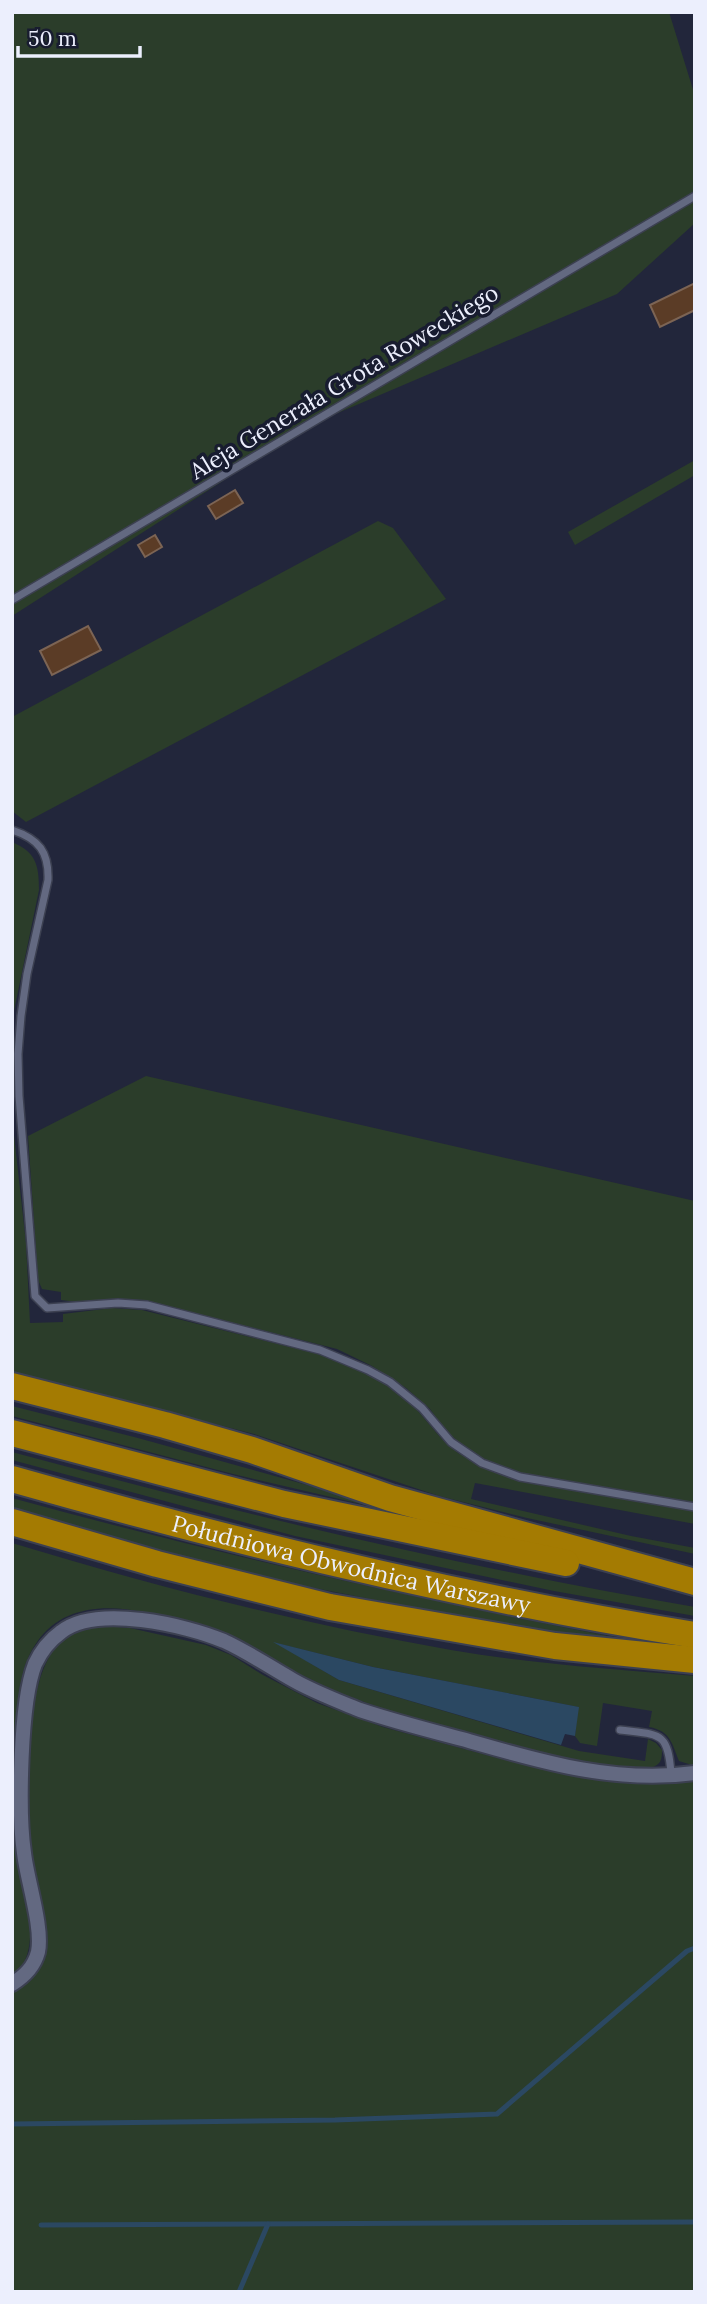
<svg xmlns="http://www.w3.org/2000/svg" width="707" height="2304" viewBox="0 0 707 2304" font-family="Lora,serif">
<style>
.green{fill:#2b3d2a}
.water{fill:#2b4862}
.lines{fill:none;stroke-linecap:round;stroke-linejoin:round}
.stream{stroke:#2b4862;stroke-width:5}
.building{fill:#5b3c26;stroke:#7c6454;stroke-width:2}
.lane-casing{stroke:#3c4051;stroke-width:10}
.street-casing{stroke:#3c4051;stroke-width:18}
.highway-casing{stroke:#3c4051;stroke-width:30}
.lane{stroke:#636981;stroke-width:7}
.street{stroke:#636981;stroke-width:14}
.highway{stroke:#a47b02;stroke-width:26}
.labels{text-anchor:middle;stroke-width:7;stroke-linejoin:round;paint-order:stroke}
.street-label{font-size:23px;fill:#eceffd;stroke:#181c30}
</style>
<rect width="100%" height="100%" fill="#22263b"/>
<!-- green -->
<g class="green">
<path d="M12 12H669L695 96V223L617 294 312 424 12 616Z"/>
<path d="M695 460V475L575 545 568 532Z"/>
<path d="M378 521 393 528 446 599 26 822 12 811V717Z"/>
<path d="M12 842C36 852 39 865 39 890L14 1011 12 1034Z"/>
<path d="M146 1076 695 1201V1503L524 1475 486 1460 462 1445 444 1429 430 1409 406 1388 372 1366 337 1349 143 1300 124 1299 77 1302 61 1300V1292L42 1289 38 1280 28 1136Z"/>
<path d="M12 1117 26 1243 30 1323 63 1322V1314L112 1308 142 1310 334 1358 365 1372 388 1385 418 1411 441 1438 458 1453 499 1474 695 1510V1524L475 1483 471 1499 631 1536 695 1548V1554L527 1518 439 1496 254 1434 12 1372Z"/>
<path d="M12 1406 138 1438 379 1505 378 1508 233 1474 12 1416Z"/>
<path d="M12 1452C237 1513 465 1568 695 1607V1616L554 1591 295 1536 12 1460Z"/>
<path d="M12 1498C220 1555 429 1602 640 1642L548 1634 289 1583 201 1562 12 1508Z"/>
<path d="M12 1543C157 1587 302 1624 451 1650 532 1664 614 1669 695 1676V1766L679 1761C672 1744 671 1731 649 1727L652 1711 603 1703 597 1746 580 1743 575 1736 578 1707 373 1667 276 1643 339 1680 579 1751 645 1761 648 1739 656 1743 662 1750C662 1760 661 1765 650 1768 638 1769 626 1767 614 1766 566 1761 520 1748 474 1735 432 1723 389 1712 348 1696 275 1668 100 1552 37 1642 12 1677 18 1729 16 1770 15 1795 12 1820 15 1844 18 1874 31 1909 30 1938 29 1953 25 1967 12 1975Z"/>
<path d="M104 1626 130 1628 206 1645 231 1655 263 1675 317 1703 383 1727 505 1760 612 1782 643 1784 695 1779V2292H12V1993C30 1984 44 1970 46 1949 50 1922 37 1896 33 1870 26 1818 21 1687 56 1647 68 1633 87 1629 104 1626Z"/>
</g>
<!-- water -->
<path class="water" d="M273 1642 373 1667 579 1707 575 1736 565 1734 561 1745 339 1680Z"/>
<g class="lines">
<!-- stream -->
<g class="stream">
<path d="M12 2124 335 2120 497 2114 687 1951 695 1948"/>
<path d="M41 2225 695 2222"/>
<path d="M239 2292 268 2224"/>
</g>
</g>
<!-- building -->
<g class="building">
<path d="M695 283V310L660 327 650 305Z"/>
<path d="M235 490 243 503 216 519 208 506Z"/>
<path d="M155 535 162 547 145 557 138 545Z"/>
<path d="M88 626 101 650 52 675 40 651Z"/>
</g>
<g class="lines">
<!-- lane casing -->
<g class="lane-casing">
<g id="lane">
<path d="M12 600 695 196"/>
<path d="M12 830C39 839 49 852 48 880L27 974 21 1016 18 1054 19 1096 35 1296 47 1308 118 1303 147 1305 320 1350 368 1370 390 1382 422 1408 451 1442 482 1463 520 1477 695 1507"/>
<path d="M620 1730C660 1735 668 1731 671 1774"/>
</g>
</g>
<!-- street casing -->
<g class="street-casing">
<path id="street" d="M12 1984C25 1976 34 1967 38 1952 43 1927 27 1880 24 1853 18 1812 20 1702 35 1664 41 1651 50 1640 61 1632 96 1604 186 1625 224 1641 248 1652 270 1667 293 1680 314 1692 338 1701 360 1710 393 1721 428 1730 462 1739 539 1761 613 1784 695 1773"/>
</g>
<!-- highway casing -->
<g class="highway-casing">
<g id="highway">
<path d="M12 1386 165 1425 252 1450 390 1498 695 1582"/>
<path d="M12 1433 284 1504 566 1563"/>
<path id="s1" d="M12 1479C237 1543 464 1598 695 1635"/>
<path d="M12 1522 157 1564 330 1607 555 1646 695 1660"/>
</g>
</g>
<!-- lane -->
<use href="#lane" class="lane"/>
<!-- street -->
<use href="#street" class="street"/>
<!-- highway -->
<use href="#highway" class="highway"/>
</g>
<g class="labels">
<!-- street labels -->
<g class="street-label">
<text transform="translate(344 382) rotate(-31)" y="8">Aleja Generała Grota Roweckiego</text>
<text dy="8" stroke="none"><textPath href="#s1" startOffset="350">Południowa Obwodnica Warszawy</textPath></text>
</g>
</g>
<!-- border -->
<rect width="707" height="2304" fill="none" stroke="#eceffd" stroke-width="28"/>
<!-- scale -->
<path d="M18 46v10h122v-10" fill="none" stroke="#eceffd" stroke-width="3.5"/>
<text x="28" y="46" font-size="21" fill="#eceffd" stroke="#181c30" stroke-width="5" paint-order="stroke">50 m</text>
</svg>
